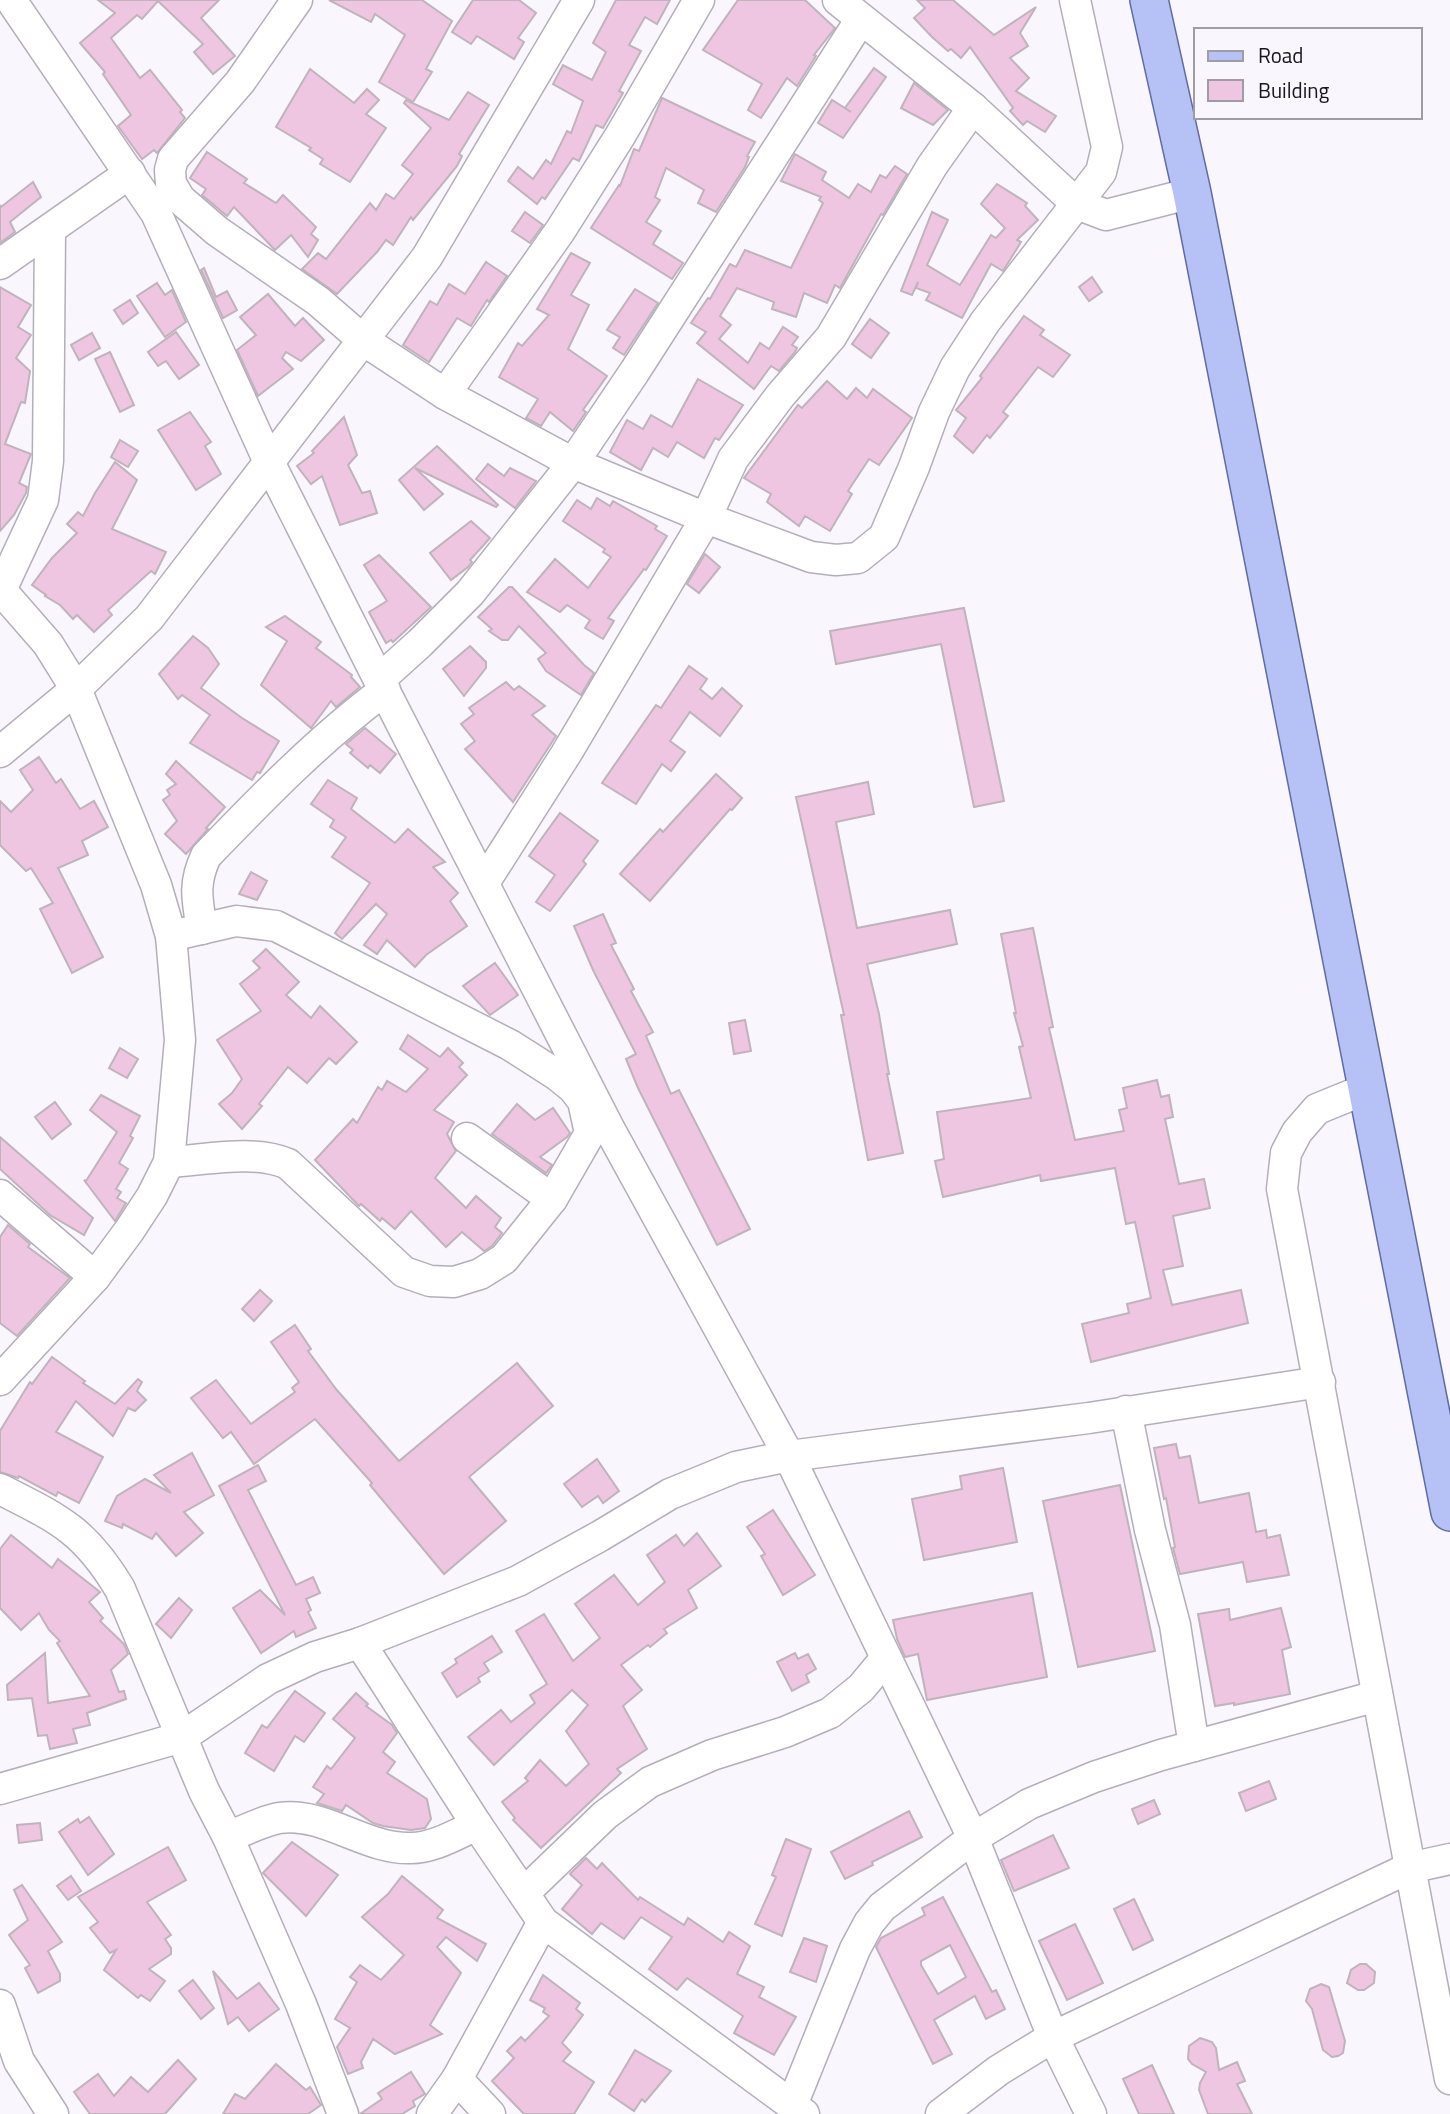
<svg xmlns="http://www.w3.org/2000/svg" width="1450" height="2114" viewBox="0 0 1450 2114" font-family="'Titillium Web',sans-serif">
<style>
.building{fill:#eec6e1;stroke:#c0b3bc;stroke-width:2;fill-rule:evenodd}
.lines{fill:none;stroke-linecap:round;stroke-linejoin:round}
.minor-casing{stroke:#b4aebb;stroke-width:33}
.major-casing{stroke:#606aa5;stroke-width:40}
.minor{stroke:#fff;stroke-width:30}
.major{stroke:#b6c1f6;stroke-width:37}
</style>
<rect width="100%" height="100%" fill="#f9f6fe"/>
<!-- building -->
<g class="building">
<path d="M98 0H219L201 18 235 56 213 74 194 52 203 44 158 1 142 19 137 15 111 38 140 78 150 70 182 110 180 112 185 118 157 153 154 150 142 159 118 126 131 115 103 74 105 72 80 43 115 13Z"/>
<path d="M329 0H422L452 21 426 69 432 72 413 102 379 82 405 35 375 14 371 22Z"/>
<path d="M473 0H519L536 13 518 38 524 42 514 59 477 36 471 44 452 32Z"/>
<path d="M616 0H670L657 24 645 17 629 45 641 51 619 91 623 93 603 128 596 125 579 161 573 158 545 199 542 197 537 204 508 181 518 167 533 179 546 160 551 164 567 131 571 133 583 101 553 84 563 65 592 80 606 52 593 43Z"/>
<path d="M738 0H805L835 28 814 55 816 56 797 86 787 78 761 118 748 110 762 84 703 50Z"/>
<path d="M917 0H953L994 35 1036 7 1020 33 1028 46 1010 58 1029 78 1016 91 1056 116 1045 132 1027 121 1023 125 1010 111 1013 108 970 47 961 58 951 49 948 51 932 37 914 18 925 8Z"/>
<path d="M874 68 886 77 843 138 818 123 832 100 851 112 845 108Z"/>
<path d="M310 69 354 103 367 89 379 100 366 114 386 128 350 182 320 164 323 159 309 150 311 148 276 127Z"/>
<path d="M914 83 948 110 933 125 901 108Z"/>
<path d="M468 92 489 105 459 154 462 156 457 166 413 220 411 217 393 245 386 240 377 252 337 294 302 269 318 253 326 259 370 203 376 210 386 194 394 199 413 174 402 165 431 128 404 103 406 100 449 120Z"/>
<path d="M662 98 755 142 747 156 749 157 745 167 716 212 698 203 704 190 666 168 655 197 660 200 646 222 661 231 653 244 683 263 672 279 591 228 619 185 620 186 634 149 639 151Z"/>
<path d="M207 152 247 179 244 183 276 203 283 195 316 227 311 234 318 240 308 257 291 235 275 250 234 207 227 216 202 195 206 189 190 178Z"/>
<path d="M795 154 826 172 822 180 849 198 858 184 871 192 880 175 886 178 895 166 907 174 883 215 881 214 840 288 835 285 827 303 804 293 796 317 772 309 774 302 737 288 720 316 731 325 719 339 748 363 760 343 769 349 783 327 798 337 792 345 797 348 795 352 779 371 771 366 754 389 697 343 706 332 691 323 708 298 710 299 730 264 736 267 745 250 791 268 823 203 819 200 821 197 781 181Z"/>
<path d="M33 182 41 197 10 222 15 232 0 243V205L1 207Z"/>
<path d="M997 184 1027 203 1025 206 1038 220 1017 240 1021 242 1003 271 991 264 962 318 926 300 930 293 916 288 918 282 912 295 901 291 932 212 948 220 927 265 960 285 991 235 996 238 1005 228 981 204Z"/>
<path d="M525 212 543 225 530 243 512 231Z"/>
<path d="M571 253 590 263 571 295 589 305 568 349 607 376 583 410 586 412 573 431 550 412 541 426 526 418 538 399 499 377 518 343 522 346 549 315 537 309Z"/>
<path d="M486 262 507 276 489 302 487 300 471 326 457 318 429 362 403 345 430 301 437 305 449 284 465 294Z"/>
<path d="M204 268 216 297 227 291 237 310 223 318 201 270Z"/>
<path d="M1092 277 1102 292 1089 301 1079 287Z"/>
<path d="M157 283 165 295 172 290 186 322 165 337 137 296Z"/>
<path d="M0 287 31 305 18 327 31 335 16 358 30 371 25 403 21 402 5 444 31 454 19 483 27 487 26 493 14 515 0 531Z"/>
<path d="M635 289 658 303 624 355 613 348 620 337 607 330Z"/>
<path d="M268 294 295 326 303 318 324 340 301 361 286 352 282 358 293 369 258 396 237 350 256 335 240 317Z"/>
<path d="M130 300 138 313 123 324 114 310Z"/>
<path d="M1024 316 1044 330 1040 335 1070 355 1053 377 1038 367 1003 412 1008 416 990 438 987 435 973 453 954 436 966 418 956 410 982 378 980 376Z"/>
<path d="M870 319 889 333 871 358 852 344Z"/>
<path d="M176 332 199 365 179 379 166 361 158 366 148 352Z"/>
<path d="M92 333 100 348 79 360 71 345Z"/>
<path d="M110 352 134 405 120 412 95 359Z"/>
<path d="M698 379 743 405 719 440 715 438 704 458 677 442 668 457 653 448 641 470 610 452 627 420 643 429 651 415 672 427Z"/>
<path d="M827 381 847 399 856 388 867 398 873 389 912 418 879 465 869 459 848 491 852 494 830 531 805 516 799 526 767 502 771 494 744 478 798 405 802 408Z"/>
<path d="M190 412 211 442 205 446 221 474 196 490 158 430Z"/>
<path d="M344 417 357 455 348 465 362 493 370 491 377 513 340 525 322 476 311 484 297 466 314 453 312 451Z"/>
<path d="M120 440 138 451 128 467 111 457Z"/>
<path d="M437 446 498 505 496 507 415 468 443 494 424 510 399 480Z"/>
<path d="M115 462 137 480 112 529 166 552 155 574 151 571 108 610 112 615 94 632 77 615 73 619 60 605 45 596 46 595 32 585 52 558 77 533 67 524 78 512 83 516 95 493Z"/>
<path d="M488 464 504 476 510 468 536 481 515 508 476 479Z"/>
<path d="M597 498 610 506 613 501 657 526 655 529 667 536 646 570 644 569 608 618 614 621 603 639 585 628 590 620 567 605 560 612 527 592 555 559 588 588 611 557 603 552 605 549 563 521 577 500 591 509Z"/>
<path d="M471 521 490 538 470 560 472 562 468 567 451 580 430 553Z"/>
<path d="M705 554 720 567 699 593 687 584Z"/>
<path d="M379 555 431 607 393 642 391 640 386 643 369 612 387 601 364 565Z"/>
<path d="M509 587H512L584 665 594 673 581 695 546 671 538 659 546 653 519 626 508 640H502L489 631 492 629 478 617Z"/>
<path d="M964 608 1004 801 974 807 941 644 836 664 830 631Z"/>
<path d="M285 616 321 642 316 648 352 675 351 677 360 687 336 707 331 701 311 728 261 685 287 641 266 627Z"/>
<path d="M193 636 208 648 219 664 201 688 242 718 279 741 260 773 257 772 252 780 190 743 210 715 182 695 178 699 159 674Z"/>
<path d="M470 646 486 662V668L464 696 443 669Z"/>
<path d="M689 666 707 679 700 689 712 699 722 688 742 706 720 736 690 712 670 741 685 752 671 771 662 764 636 804 602 783 656 705 661 708Z"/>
<path d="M506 682 514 690 519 686 545 706 532 715 556 736 513 802 465 749 475 741 461 724 474 714 469 708Z"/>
<path d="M365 728 396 754 380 773 370 765 368 768 350 753 353 750 346 744Z"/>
<path d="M39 757 56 783 61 779 80 809 94 801 108 827 82 841 88 855 58 868 103 957 72 973 40 909 53 903 31 868 26 871 0 845V801L11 812 33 790 20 770Z"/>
<path d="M176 761 225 807 206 828 208 829 186 854 165 834 177 821 163 800 170 795 167 790 176 784 166 774Z"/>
<path d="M716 774 742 798 732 810 730 809 650 901 620 874 660 829 663 832Z"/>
<path d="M328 780 357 798 351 809 395 843 408 829 445 862 433 867 458 893 450 901 467 926 426 955 415 967 387 940 377 954 364 945 387 914 376 904 342 939 335 933 370 883 332 857 346 837 330 827 334 820 311 804Z"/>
<path d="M868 782 874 814 836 822 857 928 950 910 957 944 867 964 879 1014 889 1074H887L903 1153 868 1160 841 1015H844L796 797Z"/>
<path d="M560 813 598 841 583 861 586 864 550 911 536 902 555 875 529 856Z"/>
<path d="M251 872 267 881 257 900 239 894Z"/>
<path d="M603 914 616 943 611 945 634 989 631 991 653 1032 646 1036 671 1094 679 1090 750 1229 717 1245 638 1088 626 1059 636 1054 593 970 574 926Z"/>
<path d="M1033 928 1053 1027 1049 1028 1075 1140 1124 1131 1119 1110 1127 1108 1123 1088 1157 1080 1161 1097 1169 1095 1173 1117 1165 1119 1179 1184 1204 1179 1210 1208 1173 1216 1183 1266 1163 1270 1172 1305 1241 1290 1248 1323 1091 1362 1082 1324 1129 1313 1127 1304 1151 1298 1135 1222 1126 1224 1115 1168 1041 1181 1040 1175 943 1197 935 1161 944 1159 937 1112 1031 1098 1019 1047 1023 1046 1014 1013H1016L1001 934Z"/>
<path d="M266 949 299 982 286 995 311 1018 320 1006 357 1042 336 1064 329 1058 307 1083 288 1067 259 1104 262 1106 242 1129 219 1104 232 1093 242 1079 217 1040 261 1011 240 984 260 968 253 961Z"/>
<path d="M495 963 518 995 490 1015 463 986Z"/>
<path d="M745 1020 751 1051 734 1054 729 1023Z"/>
<path d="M408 1035 440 1057 448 1048 463 1063 459 1067 467 1075 434 1110 454 1122 447 1134 456 1151 435 1178 466 1208 476 1196 501 1218 495 1227 502 1233 492 1246 484 1251 462 1232 446 1247 411 1211 395 1229 382 1218 380 1221 361 1204 359 1206 315 1160 353 1119 357 1123 378 1087 382 1090 387 1081 406 1092 428 1069 400 1049Z"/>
<path d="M120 1048 138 1059 127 1078 109 1068Z"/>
<path d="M101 1095 140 1116 130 1136 133 1138 119 1163 128 1169 116 1189 121 1192 117 1198 126 1203 115 1221 84 1180 86 1181 117 1132 90 1110Z"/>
<path d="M55 1102 71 1124 52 1139 35 1117Z"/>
<path d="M517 1104 535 1120 553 1108 570 1133 567 1137 540 1157 552 1165 546 1173 492 1134Z"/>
<path d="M0 1137 93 1218 84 1235 50 1215 0 1169Z"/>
<path d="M8 1225 30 1244 28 1247 70 1278 17 1336 0 1323V1237Z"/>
<path d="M260 1290 272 1301 254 1321 242 1309Z"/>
<path d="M295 1325 311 1349 308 1351 336 1389 399 1461 517 1363 553 1406 469 1477 506 1521 444 1574 370 1485 372 1483 315 1419 254 1464 231 1432 223 1438 191 1398 216 1380 251 1424 295 1392 292 1388 299 1382 271 1342Z"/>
<path d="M52 1357 85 1381 83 1383 115 1404 138 1379 142 1382 137 1391 146 1400 135 1411 128 1408 113 1436 76 1401 56 1432 103 1457 79 1503 58 1492 56 1496 19 1476 18 1478 0 1472V1431L30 1382 32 1384Z"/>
<path d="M1176 1444 1179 1458 1190 1456 1199 1503 1249 1493 1256 1532 1266 1530 1267 1538 1280 1535 1289 1575 1247 1582 1243 1562 1180 1574 1173 1548 1175 1547 1166 1498 1164 1499 1154 1448Z"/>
<path d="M192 1453 214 1495 184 1512 203 1533 176 1556 156 1533 152 1539 123 1524 122 1528 105 1521 117 1496 145 1479 171 1493 154 1475Z"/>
<path d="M597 1459 619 1491 603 1503 598 1496 582 1507 564 1484Z"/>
<path d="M258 1465 266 1481 248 1490 296 1585 313 1577 320 1593 306 1599 311 1610 308 1612 316 1628 296 1637 294 1631 261 1653 233 1608 260 1590 285 1615 219 1486Z"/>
<path d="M1003 1468 1017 1542 924 1560 912 1499 962 1489 960 1476Z"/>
<path d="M1120 1485 1155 1651 1078 1667 1043 1501Z"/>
<path d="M773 1510 815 1575 783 1595 761 1556 765 1554 747 1527Z"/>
<path d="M697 1533 721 1566 688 1590 697 1608 664 1629 667 1633 650 1647 648 1645 621 1665 642 1690 623 1706 647 1749 617 1769 621 1773 541 1848 513 1820 515 1818 502 1802 528 1781 525 1778 540 1760 566 1786 589 1764 566 1731 588 1705 572 1690 494 1765 468 1737 501 1710 511 1722 535 1703 530 1695 547 1684 516 1631 544 1614 573 1661 600 1638 575 1604 614 1575 638 1605 665 1582 647 1555 676 1535 684 1546Z"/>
<path d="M11 1535 52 1568 58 1559 100 1592 89 1602 103 1618 100 1621 124 1644 128 1654 111 1670 119 1692 124 1691 126 1699 87 1713 90 1725 73 1729 77 1743 50 1749 47 1735 38 1736 32 1698 8 1700 7 1685 45 1653 48 1703 90 1696 57 1643 60 1641 49 1630 39 1613 21 1630 0 1608V1549Z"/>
<path d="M1032 1593 1047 1677 927 1700 918 1654 905 1657 897 1639 893 1620Z"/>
<path d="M179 1598 192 1610 171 1638 156 1624Z"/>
<path d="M1281 1608 1291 1647 1282 1650 1290 1694 1234 1705V1703L1215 1706 1198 1614 1229 1609 1230 1620Z"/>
<path d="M492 1636 502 1652 484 1663 489 1671 478 1678 480 1682 457 1697 442 1673 457 1663 455 1659Z"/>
<path d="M795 1653 798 1659 808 1654 816 1669 806 1675 809 1682 792 1691 777 1662Z"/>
<path d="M295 1691 325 1713 304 1742 295 1736 274 1771 245 1753 262 1725 267 1728Z"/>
<path d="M356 1693 368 1704 366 1706 392 1725 397 1733 383 1752 395 1762 387 1773 427 1799 431 1819 425 1828 411 1830 383 1826 373 1823 346 1805 342 1811 317 1803 324 1794 313 1787 327 1766 331 1769 355 1738 333 1719Z"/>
<path d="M1269 1781 1276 1799 1246 1811 1239 1793Z"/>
<path d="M1154 1800 1160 1814 1138 1824 1132 1809Z"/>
<path d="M909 1811 922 1837 872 1862 873 1865 845 1879 831 1852Z"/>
<path d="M89 1817 114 1854 88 1875 59 1832 78 1819 80 1823Z"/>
<path d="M40 1823 42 1840 19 1843 17 1825Z"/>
<path d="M1053 1835 1069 1868 1014 1891 1001 1860Z"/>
<path d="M786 1839 811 1849 782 1936 755 1924 776 1877 772 1875Z"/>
<path d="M292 1842 338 1875 306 1916 263 1873Z"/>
<path d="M168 1847 186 1880 147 1902 171 1935 165 1939 171 1948V1954L149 1969 165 1981 150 2001 141 1995 138 1998 104 1970 116 1950 110 1953 90 1928 98 1922 78 1897Z"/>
<path d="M586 1858 597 1869 602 1863 638 1900 640 1897 684 1925 688 1918 723 1942 729 1932 750 1946 737 1974 764 1987 759 1997 796 2017 774 2055 734 2033 743 2016 687 1978 677 1990 649 1969 672 1937 641 1917 624 1939 601 1923 592 1934 562 1909 582 1885 570 1874Z"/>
<path d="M71 1876 81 1891 68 1900 57 1886Z"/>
<path d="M402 1876 443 1910 437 1918 486 1944 477 1961 446 1937 437 1947 461 1973 430 2025 442 2034 395 2054 373 2039 361 2062 363 2068 348 2074 337 2047 350 2028 335 2019 357 1982 350 1977 360 1965 381 1980 404 1955 362 1917 388 1894Z"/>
<path d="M22 1885 62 1942 48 1951 60 1974V1981L38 1993 25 1968 30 1965 9 1935 28 1920 14 1890Z"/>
<path d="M943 1897 992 1992 996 1990 1005 2009 986 2019 975 1996 934 2020 952 2054 933 2064 876 1947 881 1938 925 1915 922 1908ZM950 1945 966 1977 938 1994 921 1965V1961Z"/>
<path d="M1134 1899 1153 1940 1133 1950 1114 1909Z"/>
<path d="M1075 1924 1103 1983 1067 2000 1039 1941Z"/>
<path d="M804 1938 827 1946 816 1982 790 1972Z"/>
<path d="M1360 1964H1366L1375 1972 1374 1983 1364 1990H1358L1347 1983 1351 1970Z"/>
<path d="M213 1971 237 1999 259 1983 279 2009 249 2031 238 2017 228 2024Z"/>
<path d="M543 1975 580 2003 576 2009 583 2015 562 2043 571 2052 563 2061 594 2082 574 2114H524L492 2081 514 2058 507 2051 521 2037 525 2041 549 2016 543 2012 545 2008 530 2000Z"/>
<path d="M193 1980 214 2008 201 2019 179 1991Z"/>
<path d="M1321 1984 1329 1987 1345 2041 1343 2053 1338 2056 1332 2057 1323 2050 1312 2009 1306 2001 1310 1989Z"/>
<path d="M1200 2038 1212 2042 1216 2048 1219 2070 1237 2062 1245 2081 1237 2084 1252 2114H1208L1199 2090 1200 2083 1206 2072 1192 2064 1188 2059 1189 2046Z"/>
<path d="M635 2050 671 2071 645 2102 642 2099 634 2111 609 2094Z"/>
<path d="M178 2060 196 2079 165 2114H90L74 2092 98 2074 114 2096 131 2077 148 2092Z"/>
<path d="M276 2064 306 2090 310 2087 321 2105 308 2114H223L235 2094 245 2099Z"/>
<path d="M1152 2065 1174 2114H1139L1123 2079Z"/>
<path d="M411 2072 425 2094 413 2101 415 2106 402 2114H360L382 2099 378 2093Z"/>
</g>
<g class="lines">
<!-- minor casing -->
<g class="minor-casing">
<g id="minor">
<path d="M11 0 156 213 269 462 379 680 610 1130 789 1456 973 1838 1053 2037 1091 2114"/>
<path d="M297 0 240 82 173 159 170 170 171 184 180 199 217 231 318 301 363 340 445 394 573 463 706 518 811 557 836 560 858 558 884 537 914 467 934 412 955 368 985 322 1101 172 1107 147 1075 0"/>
<path d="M838 0 973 108 1077 204 1106 215 1192 193"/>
<path d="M0 264 130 173"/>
<path d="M445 394 560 231 620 136 699 0"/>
<path d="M0 589 48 644 76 689 156 885 171 936 180 1040 169 1162 152 1196 129 1231 95 1277 0 1380"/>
<path d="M1 590 43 500 48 461 50 231"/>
<path d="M379 680 420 643 470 593 573 463 635 371 861 19"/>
<path d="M0 752 76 689 149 618 427 257 579 0"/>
<path d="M484 883 566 754 706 518 733 459 780 396 831 337 932 166 973 108"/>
<path d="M202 929C197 899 193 884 206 856 263 797 319 739 385 690"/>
<path d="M1366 1089 1317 1109 1297 1132 1286 1153 1282 1189 1450 2079"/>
<path d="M467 1138 552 1199"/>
<path d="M169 1162C207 1160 253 1149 288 1164L404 1272 430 1281 454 1282 480 1274 504 1259 552 1199 590 1133 583 1101 573 1088 557 1075 510 1045 276 926 236 921 171 936"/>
<path d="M0 1195 95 1277"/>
<path d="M1126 1411 1150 1530 1175 1625 1194 1746"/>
<path d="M0 1489C59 1519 85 1530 120 1589L204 1791 228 1837 301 2004 343 2114"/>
<path d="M360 1643 477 1825 543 1922 804 2114"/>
<path d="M0 1789 182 1737 268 1679 315 1657 360 1643 518 1581 600 1536 670 1494 736 1467 789 1456 1089 1418 1320 1382"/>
<path d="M228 1837C244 1831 262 1821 279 1818 324 1811 366 1850 411 1848 434 1848 456 1834 477 1825"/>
<path d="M524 1893 605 1815 650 1782 712 1755 785 1732 830 1713 861 1688 886 1658"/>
<path d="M0 2005 19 2061 53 2114"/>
<path d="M457 2079 490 2114"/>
<path d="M792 2105 855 1949 869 1923 882 1907 973 1838 1029 1804 1094 1777 1161 1755 1377 1696"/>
<path d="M432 2114 457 2079 543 1922"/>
<path d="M941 2114 999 2070 1053 2037 1409 1868 1450 1859"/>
</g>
</g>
<!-- major casing -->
<g class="major-casing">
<path id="major" d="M1149 0 1192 193 1450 1512"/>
</g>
<!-- minor -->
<use href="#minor" class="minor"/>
<!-- major -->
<use href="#major" class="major"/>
</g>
<!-- legend -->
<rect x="1194" y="28" width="228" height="91" fill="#f9f6fe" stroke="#9f9ca3" stroke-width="2"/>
<rect x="1208" y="51" width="35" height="10" fill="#b6c1f6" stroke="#9f9ca3" stroke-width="2"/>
<text x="1258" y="63" font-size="21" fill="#18161a">Road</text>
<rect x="1208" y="80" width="35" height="21" fill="#eec6e1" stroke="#9f9ca3" stroke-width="2"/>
<text x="1258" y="98" font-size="21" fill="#18161a">Building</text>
</svg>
